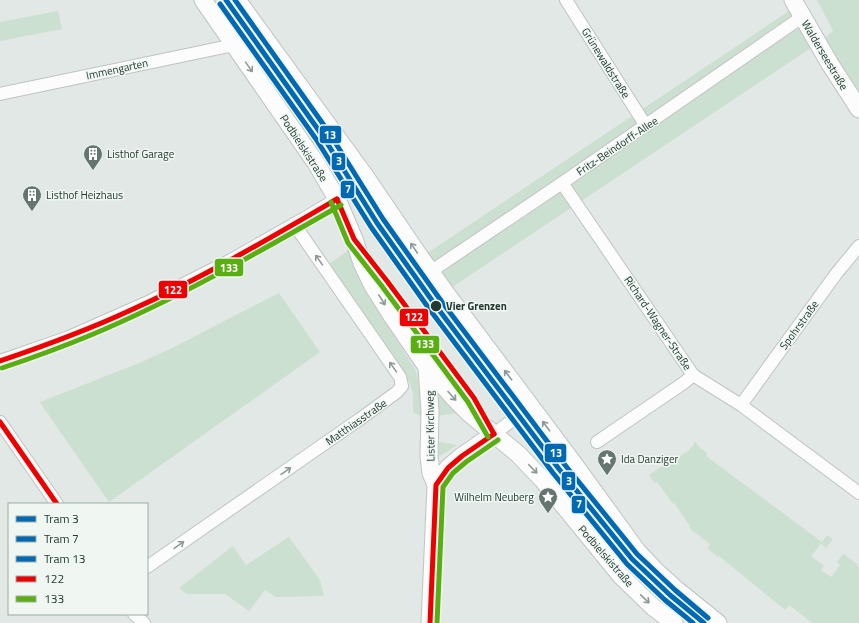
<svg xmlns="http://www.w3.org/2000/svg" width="859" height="623" viewBox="0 0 859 623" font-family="'Titillium Web',sans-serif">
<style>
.green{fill:#cce0d1}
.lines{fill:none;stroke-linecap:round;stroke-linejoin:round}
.street-casing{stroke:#bfc4c2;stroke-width:14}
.secondary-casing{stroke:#bfc5c2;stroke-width:19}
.street{stroke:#fbfcfb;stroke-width:12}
.secondary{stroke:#fbfcfb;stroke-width:17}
.bus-1-casing{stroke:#f0f7f3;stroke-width:8}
.bus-2-casing{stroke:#f0f7f3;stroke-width:8}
.bus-1{stroke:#e00;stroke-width:5}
.bus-2{stroke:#59af11;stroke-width:5}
.tram-1-casing{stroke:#f0f7f3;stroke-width:8}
.tram-2-casing{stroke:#f0f7f3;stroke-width:8}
.tram-3-casing{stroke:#f0f7f3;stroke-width:8}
.tram-1{stroke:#0069b4;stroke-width:5}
.tram-2{stroke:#0069b4;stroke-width:5}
.tram-3{stroke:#0069b4;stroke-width:5}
.oneway{stroke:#8e9a96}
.stop-dot{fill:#223931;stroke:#f0f7f3;stroke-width:1.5}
.labels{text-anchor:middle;stroke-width:3;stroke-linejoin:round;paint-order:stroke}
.street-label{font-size:11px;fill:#223931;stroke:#f0f7f3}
.poi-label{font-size:11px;fill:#223931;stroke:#f0f7f3;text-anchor:start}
.stop-label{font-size:11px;font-weight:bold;fill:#223931;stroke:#f0f7f3;text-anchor:start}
.line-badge{stroke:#f0f7f3;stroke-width:1.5}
.badge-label{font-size:11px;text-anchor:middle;font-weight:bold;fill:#fff}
</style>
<rect width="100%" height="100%" fill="#e2e8e5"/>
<!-- green -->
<g class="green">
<path d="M817 0H859V109L817 44 445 292 418 254 429 252 786 13 795 4 817 44 833 31Z"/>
<path d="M58 11 62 29 0 41V22Z"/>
<path d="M349 250 378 309 389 328 403 350 415 369 422 391V417L413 412V394L410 383 329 264Z"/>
<path d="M279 293 320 352 109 502 45 410 40 402 144 361 174 347Z"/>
<path d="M439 397H442L458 413 436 416 437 399Z"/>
<path d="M434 441 457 445 442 455 438 456 435 454Z"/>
<path d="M695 442 699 446V447L707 453 706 456 822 542 827 535 833 539 826 548 821 544 811 556 824 566 821 570 831 577 840 565 837 562 841 557V556L844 554 857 564V565L859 567V623H812L789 605 785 610 719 556 718 557 707 548 710 544 689 528 690 526 674 503 673 504 657 482 654 483 649 475 665 464 666 466 689 450 690 448 693 446Z"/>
<path d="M289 537 320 580 324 596 276 597 265 590 249 611 225 594H186L179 588 233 546 246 565Z"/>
</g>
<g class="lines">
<!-- street casing -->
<g class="street-casing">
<g id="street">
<path d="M566 0 646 126"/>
<path d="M0 94 234 45"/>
<path d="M562 183 693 375 741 405 859 493"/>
<path d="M430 272 562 183 802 17"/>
<path d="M0 361 69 337 146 303 231 260 303 219 337 199 365 176"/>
<path d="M741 405 836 274 859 246"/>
<path d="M0 422 57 504"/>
<path d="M494 434 531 406"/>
<path d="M597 442 685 382 693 375"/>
<path d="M147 567 360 419 397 392 402 386 400 377 294 224"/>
<path d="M134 614 144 623"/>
</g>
</g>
<!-- secondary casing -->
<g class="secondary-casing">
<g id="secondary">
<path d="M203 0 316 163 337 199 354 239 362 263 373 286 392 316 427 367 453 397 470 414 518 454 542 479 621 576 653 607 674 623"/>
<path d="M237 0 365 176 418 254 445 292 571 460 637 551 657 572 677 590 718 623"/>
<path d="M793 0 830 64 859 109"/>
<path d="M427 367 430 412 429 456 431 473 436 485 430 623"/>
<path d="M436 485 448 468 462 456 494 434"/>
</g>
</g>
<!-- street -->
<use href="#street" class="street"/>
<!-- secondary -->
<use href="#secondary" class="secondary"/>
<!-- bus-1 casing -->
<g class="bus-1-casing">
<g id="bus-1">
<path d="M337 199 354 239 387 281 474 398 494 434"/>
<path d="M0 361C44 346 88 330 131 310 202 278 270 238 337 199"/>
<path d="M0 422 57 504"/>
<path d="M430 623 436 485 448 468 462 456 494 434"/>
</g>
</g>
<!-- bus-2 casing -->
<g class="bus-2-casing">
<g id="bus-2">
<path d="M331 202 348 243 381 285 468 402 488 437"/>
<path d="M2 368C32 358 62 347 91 335 177 299 259 252 341 205"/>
<path d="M437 623 443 487 453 473 466 462 498 440"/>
</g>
</g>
<!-- bus-1 -->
<use href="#bus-1" class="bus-1"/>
<!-- bus-2 -->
<use href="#bus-2" class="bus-2"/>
<!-- tram-1 casing -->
<g class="tram-1-casing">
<path id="tram-1" d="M226 0 322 135 377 223 436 306 559 469 632 559 670 595 704 623"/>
</g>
<!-- tram-2 casing -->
<g class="tram-2-casing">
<path id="tram-2" d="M220 4 316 139 371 227 430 310 553 473 627 564 665 600 693 623"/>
</g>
<!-- tram-3 casing -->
<g class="tram-3-casing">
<path id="tram-3" d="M235 0 328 131 383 219 442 302 565 465 637 554 675 590 708 618"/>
</g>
<!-- tram-1 -->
<use href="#tram-1" class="tram-1"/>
<!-- tram-2 -->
<use href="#tram-2" class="tram-2"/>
<!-- tram-3 -->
<use href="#tram-3" class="tram-3"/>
</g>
<!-- one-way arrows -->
<defs><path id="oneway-shaft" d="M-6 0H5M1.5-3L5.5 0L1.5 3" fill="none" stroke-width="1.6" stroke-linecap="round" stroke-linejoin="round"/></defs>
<g class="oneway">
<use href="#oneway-shaft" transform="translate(249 67) rotate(55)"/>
<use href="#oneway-shaft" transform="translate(414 248) rotate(-124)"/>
<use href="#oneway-shaft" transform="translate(319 260) rotate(-125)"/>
<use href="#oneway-shaft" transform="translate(382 300) rotate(58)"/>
<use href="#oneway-shaft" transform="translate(393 367) rotate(-125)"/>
<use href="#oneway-shaft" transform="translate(508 375) rotate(-127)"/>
<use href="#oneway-shaft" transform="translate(452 396) rotate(48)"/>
<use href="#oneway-shaft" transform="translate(546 426) rotate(-127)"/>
<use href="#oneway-shaft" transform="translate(533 469) rotate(46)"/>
<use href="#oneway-shaft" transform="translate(286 471) rotate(-35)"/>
<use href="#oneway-shaft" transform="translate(179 545) rotate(-35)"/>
<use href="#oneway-shaft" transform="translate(645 599) rotate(44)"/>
</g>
<!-- icons -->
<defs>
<g id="building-pin" transform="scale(1)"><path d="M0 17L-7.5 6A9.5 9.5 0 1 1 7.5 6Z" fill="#657670" stroke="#f0f7f3"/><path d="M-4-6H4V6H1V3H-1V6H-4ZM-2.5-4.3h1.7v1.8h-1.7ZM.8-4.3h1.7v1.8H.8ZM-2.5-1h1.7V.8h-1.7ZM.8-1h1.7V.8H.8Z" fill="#fff"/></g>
<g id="sight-pin" transform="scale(1)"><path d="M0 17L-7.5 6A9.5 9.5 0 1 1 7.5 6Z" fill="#657670" stroke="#f0f7f3"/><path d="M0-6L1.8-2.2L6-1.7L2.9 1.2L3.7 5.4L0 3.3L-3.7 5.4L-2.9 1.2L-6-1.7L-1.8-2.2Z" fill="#fff"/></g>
</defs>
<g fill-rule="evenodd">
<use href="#building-pin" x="93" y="154"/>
<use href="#building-pin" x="32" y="195"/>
<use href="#sight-pin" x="607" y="459"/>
<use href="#sight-pin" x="548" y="497"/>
</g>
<!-- markers -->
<circle class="stop-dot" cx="436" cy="306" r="6"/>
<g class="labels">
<!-- street labels -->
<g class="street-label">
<text transform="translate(825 55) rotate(59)" y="4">Walderseestraße</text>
<text transform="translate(606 63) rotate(58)" y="4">Grünewaldstraße</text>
<text transform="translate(117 69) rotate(-12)" y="4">Immengarten</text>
<text transform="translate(617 146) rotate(-34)" y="4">Fritz-Beindorff-Allee</text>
<text transform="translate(304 148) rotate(57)" y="4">Podbielskistraße</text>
<text transform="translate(658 323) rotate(56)" y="4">Richard-Wagner-Straße</text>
<text transform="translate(799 325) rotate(-54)" y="4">Spohrstraße</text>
<text transform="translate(356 422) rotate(-35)" y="4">Matthiasstraße</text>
<text transform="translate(430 426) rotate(-91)" y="4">Lister Kirchweg</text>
<text transform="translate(606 556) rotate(49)" y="4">Podbielskistraße</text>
</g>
<!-- poi labels -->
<g class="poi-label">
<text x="107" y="158">Listhof Garage</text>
<text x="46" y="199">Listhof Heizhaus</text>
<text x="621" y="463">Ida Danziger</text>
<text x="534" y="501" text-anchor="end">Wilhelm Neuberg</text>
</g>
<!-- stop labels -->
<g class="stop-label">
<text x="446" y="310">Vier Grenzen</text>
</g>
</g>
<g class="line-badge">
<rect x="319" y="125" width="23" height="19" rx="4" fill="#0069b4"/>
<rect x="331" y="152" width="15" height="19" rx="4" fill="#0069b4"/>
<rect x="340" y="180" width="15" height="19" rx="4" fill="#0069b4"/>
<rect x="214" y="258" width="30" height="19" rx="4" fill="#59af11"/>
<rect x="158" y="280" width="30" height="19" rx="4" fill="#e00"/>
<rect x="399" y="308" width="30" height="19" rx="4" fill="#e00"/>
<rect x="410" y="335" width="30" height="19" rx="4" fill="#59af11"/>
<rect x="544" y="443" width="23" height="20" rx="4" fill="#0069b4"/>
<rect x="561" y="471" width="15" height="20" rx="4" fill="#0069b4"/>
<rect x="571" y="495" width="15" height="19" rx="4" fill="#0069b4"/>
</g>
<g class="badge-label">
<text x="330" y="139">13</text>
<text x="339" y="165">3</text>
<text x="348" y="193">7</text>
<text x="229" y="272">133</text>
<text x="173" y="294">122</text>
<text x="414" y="321">122</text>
<text x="425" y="348">133</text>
<text x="556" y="457">13</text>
<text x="569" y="485">3</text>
<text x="579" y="508">7</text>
</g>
<!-- legend -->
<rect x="8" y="503" width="140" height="112" fill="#f0f7f3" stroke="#9eaba5"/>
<rect x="16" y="516" width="20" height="6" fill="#0069b4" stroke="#9eaba5"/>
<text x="44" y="523" font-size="12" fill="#223931">Tram 3</text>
<rect x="16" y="536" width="20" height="6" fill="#0069b4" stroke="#9eaba5"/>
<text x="44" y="543" font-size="12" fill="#223931">Tram 7</text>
<rect x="16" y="556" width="20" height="6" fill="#0069b4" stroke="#9eaba5"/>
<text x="44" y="563" font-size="12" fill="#223931">Tram 13</text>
<rect x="16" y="576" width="20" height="6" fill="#ee0000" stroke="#9eaba5"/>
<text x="44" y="583" font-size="12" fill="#223931">122</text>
<rect x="16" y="596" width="20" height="6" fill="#59af11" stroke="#9eaba5"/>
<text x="44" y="603" font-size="12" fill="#223931">133</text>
</svg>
